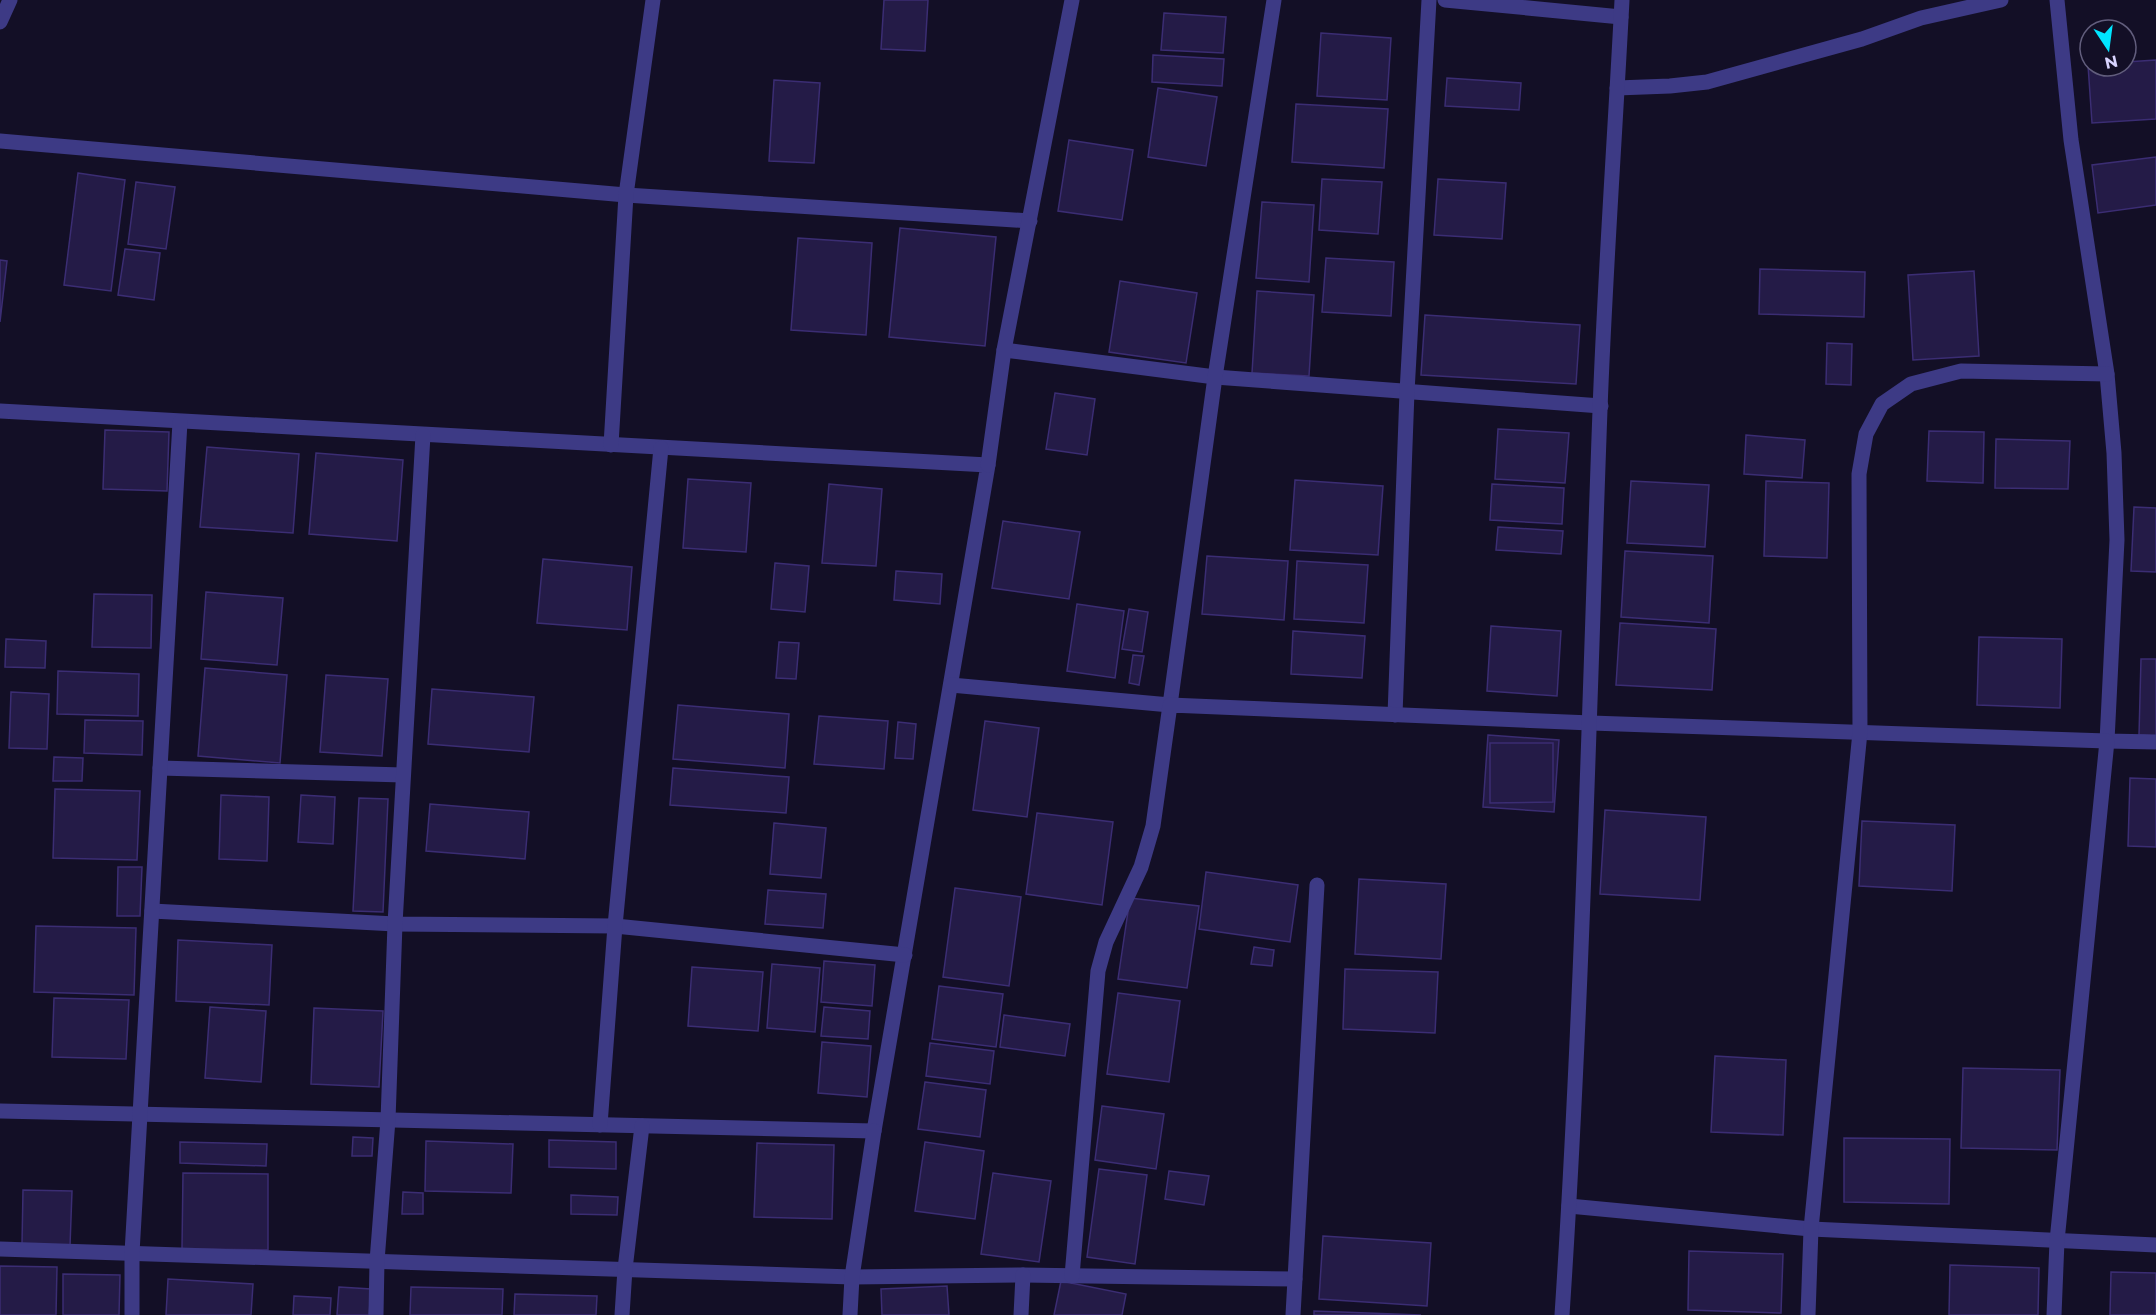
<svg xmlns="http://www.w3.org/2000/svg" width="2156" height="1315" viewBox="0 0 2156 1315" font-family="Montserrat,sans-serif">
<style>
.building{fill:#241b47;stroke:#3b2d73;stroke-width:1.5}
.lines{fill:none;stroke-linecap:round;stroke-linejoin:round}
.minor{stroke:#3d3a85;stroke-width:15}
</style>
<rect width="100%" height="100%" fill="#130f26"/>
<!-- building -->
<g class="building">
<path d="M884 0H928L925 51 881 49Z"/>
<path d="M1164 13 1226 17 1223 53 1161 50Z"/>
<path d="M1321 33 1391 38 1387 100 1317 96Z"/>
<path d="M1153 55 1224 59 1222 86 1152 82Z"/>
<path d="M2156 60V119L2092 123 2088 65 2126 66V62Z"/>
<path d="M1447 78 1521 83 1519 110 1445 106Z"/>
<path d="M774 80 820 83 814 163 769 161Z"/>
<path d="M1158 88 1217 97 1206 166 1148 157Z"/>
<path d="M1296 104 1388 109 1384 168 1292 162Z"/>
<path d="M1069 140 1133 150 1122 220 1058 211Z"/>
<path d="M2156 157V205L2098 213 2092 165Z"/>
<path d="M78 173 125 180 111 291 64 285Z"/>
<path d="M1322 179 1382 182 1378 234 1319 230Z"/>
<path d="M1438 179 1506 183 1502 239 1434 235Z"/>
<path d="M136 182 175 187 166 249 128 244Z"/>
<path d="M1262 202 1314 205 1309 282 1256 278Z"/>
<path d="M900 228 996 237 985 346 889 337Z"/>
<path d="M798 238 872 243 866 335 791 330Z"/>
<path d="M125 249 160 253 154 300 118 295Z"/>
<path d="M1326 258 1394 262 1391 316 1322 312Z"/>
<path d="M0 260 7 261 0 322Z"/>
<path d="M1760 269 1865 272 1864 317 1759 314Z"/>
<path d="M1974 271 1979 356 1913 360 1908 275Z"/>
<path d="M1120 281 1197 293 1186 363 1109 352Z"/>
<path d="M1257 291 1314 295 1309 376 1252 373Z"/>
<path d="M1425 315 1580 325 1576 384 1421 375Z"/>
<path d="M1827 343 1852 344 1851 385 1826 384Z"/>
<path d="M1055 393 1095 399 1087 455 1046 449Z"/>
<path d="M1498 429 1569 433 1565 483 1495 479Z"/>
<path d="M105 430 169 432 167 491 103 489Z"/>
<path d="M1929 431 1984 432 1983 483 1927 481Z"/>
<path d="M1746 435 1805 440 1802 478 1744 474Z"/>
<path d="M1996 439 2070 441 2068 489 1995 488Z"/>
<path d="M207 447 299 454 293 533 200 527Z"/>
<path d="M316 453 403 460 397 541 309 534Z"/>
<path d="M688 479 751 483 746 552 683 548Z"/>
<path d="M1295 480 1383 486 1378 555 1290 550Z"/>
<path d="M1631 481 1709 485 1705 547 1627 543Z"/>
<path d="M1766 481 1829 483 1827 558 1764 556Z"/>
<path d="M829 484 882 489 876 566 822 563Z"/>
<path d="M1492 484 1564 488 1562 524 1490 520Z"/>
<path d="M2134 507 2156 508V572L2131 571Z"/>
<path d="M1003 521 1080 532 1069 599 992 588Z"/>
<path d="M1498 527 1563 531 1561 554 1496 550Z"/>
<path d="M1625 551 1713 556 1709 623 1621 617Z"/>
<path d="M1207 556 1288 561 1284 620 1202 614Z"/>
<path d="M543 559 632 567 627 630 537 623Z"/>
<path d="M1297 561 1368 565 1364 623 1294 619Z"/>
<path d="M775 563 809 566 805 612 771 609Z"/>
<path d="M896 571 942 574 940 604 894 600Z"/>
<path d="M206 592 283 598 277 665 201 659Z"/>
<path d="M94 594 152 595 151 648 92 647Z"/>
<path d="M1077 604 1124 611 1115 678 1067 671Z"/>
<path d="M1129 609 1148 612 1142 652 1122 649Z"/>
<path d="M1620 623 1716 629 1712 690 1616 685Z"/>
<path d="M1491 626 1561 631 1557 696 1487 691Z"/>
<path d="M1293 631 1365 636 1362 678 1291 674Z"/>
<path d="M1979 637 2062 639 2060 708 1977 705Z"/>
<path d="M6 639 46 641 45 668 5 667Z"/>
<path d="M779 642 799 643 796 679 776 678Z"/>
<path d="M1133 655 1144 656 1139 685 1129 683Z"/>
<path d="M2141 659H2156V736L2139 735Z"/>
<path d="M205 668 287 675 280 763 198 756Z"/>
<path d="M58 671 139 674 138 716 57 714Z"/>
<path d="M326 675 388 679 382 756 320 752Z"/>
<path d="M432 689 534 697 529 752 428 744Z"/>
<path d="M11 692 49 694 47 749 9 748Z"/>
<path d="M678 705 789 714 785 768 673 759Z"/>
<path d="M819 716 888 721 884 769 814 764Z"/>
<path d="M85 720 143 721 142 755 84 753Z"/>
<path d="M985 721 1039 728 1027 817 973 810Z"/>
<path d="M898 722 916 724 913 759 895 758Z"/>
<path d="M1488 735 1559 740 1554 812 1483 807Z"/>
<path d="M1490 743H1553V802L1490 803Z"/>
<path d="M54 757 83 758 82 781H53Z"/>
<path d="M673 768 789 777 786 813 670 805Z"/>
<path d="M2130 778 2156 779V847L2128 846Z"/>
<path d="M55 789 140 791 137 860 53 858Z"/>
<path d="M221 795 269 797 267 861 219 859Z"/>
<path d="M301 795 335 797 333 844 298 842Z"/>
<path d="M359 798 388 799 383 912 353 911Z"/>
<path d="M430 804 529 812 525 859 426 851Z"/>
<path d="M1605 810 1706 817 1700 900 1600 894Z"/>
<path d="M1037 813 1113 822 1102 905 1026 894Z"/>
<path d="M1862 821 1955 825 1952 891 1859 886Z"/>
<path d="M774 823 826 828 821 878 770 874Z"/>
<path d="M118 867H142L140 916H117Z"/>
<path d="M1206 872 1298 885 1290 942 1199 929Z"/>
<path d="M1359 879 1446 884 1441 959 1355 954Z"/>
<path d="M955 888 1021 897 1009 986 943 977Z"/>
<path d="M768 890 826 894 823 928 765 924Z"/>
<path d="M1130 898 1199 906 1187 988 1118 979Z"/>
<path d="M36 926 136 928 134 995 34 992Z"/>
<path d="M178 940 272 945 269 1005 176 1001Z"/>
<path d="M1254 947 1274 950 1272 966 1251 964Z"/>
<path d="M824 961 875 965 872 1006 821 1002Z"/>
<path d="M772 964 820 968 815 1032 767 1028Z"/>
<path d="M692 967 763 972 758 1031 688 1026Z"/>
<path d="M1345 969 1438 972 1435 1033 1343 1029Z"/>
<path d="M939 986 1003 994 996 1047 932 1039Z"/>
<path d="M1118 993 1180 1001 1169 1082 1107 1074Z"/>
<path d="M54 998 129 1000 126 1059 52 1057Z"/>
<path d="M210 1007 266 1011 261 1082 205 1078Z"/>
<path d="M824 1007 870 1011 868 1039 821 1036Z"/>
<path d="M314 1008 383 1011 379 1087 311 1084Z"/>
<path d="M1004 1015 1070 1024 1065 1056 1000 1047Z"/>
<path d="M822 1042 871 1046 867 1097 818 1093Z"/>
<path d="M930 1043 994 1051 990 1084 926 1076Z"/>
<path d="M1715 1056 1786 1060 1783 1135 1711 1132Z"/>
<path d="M1963 1068 2060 1070 2057 1150 1961 1148Z"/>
<path d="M925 1082 986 1090 980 1137 918 1129Z"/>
<path d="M1102 1106 1164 1114 1156 1169 1095 1160Z"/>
<path d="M353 1137 373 1138 372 1156H352Z"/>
<path d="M1844 1138 1950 1139 1949 1204 1844 1202Z"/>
<path d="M549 1140 616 1142V1169L549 1167Z"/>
<path d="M426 1141 513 1144 511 1193 425 1191Z"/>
<path d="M180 1142 267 1144 266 1166 180 1163Z"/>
<path d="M925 1142 984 1151 975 1219 915 1211Z"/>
<path d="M757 1143 834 1145 832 1219 754 1217Z"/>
<path d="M1099 1169 1147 1175 1135 1264 1087 1257Z"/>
<path d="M1169 1171 1209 1176 1204 1205 1165 1199Z"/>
<path d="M183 1173 268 1174V1250L182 1249Z"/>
<path d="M993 1173 1051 1181 1039 1262 981 1254Z"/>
<path d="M23 1190 72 1191 70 1246 22 1244Z"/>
<path d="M403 1192 423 1193V1214H402Z"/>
<path d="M571 1195 618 1197 617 1215 571 1214Z"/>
<path d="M1323 1236 1431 1243 1427 1306 1319 1299Z"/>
<path d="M1689 1251 1783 1254 1781 1313 1688 1310Z"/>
<path d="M1950 1265 2039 1268 2038 1315H1949Z"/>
<path d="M0 1266 57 1267 56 1315H0Z"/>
<path d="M2111 1272 2156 1273V1315H2110Z"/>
<path d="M63 1274 120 1275 119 1315H63Z"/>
<path d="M168 1279 253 1284 251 1315H166Z"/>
<path d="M1061 1281 1126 1294 1122 1315H1054Z"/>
<path d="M947 1286 949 1315H882L881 1289Z"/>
<path d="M339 1287 371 1289 369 1315H337Z"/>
<path d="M411 1287 503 1289 502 1315H410Z"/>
<path d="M515 1294 597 1296 596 1315H514Z"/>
<path d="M294 1296 331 1298 330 1315H293Z"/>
<path d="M1314 1311 1421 1315H1314Z"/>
</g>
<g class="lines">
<!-- minor -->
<g class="minor">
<path d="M1445 0 1621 17"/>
<path d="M2057 0 2071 140 2107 374 2114 453 2117 540 2107 741 2156 742"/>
<path d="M0 22 10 0"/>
<path d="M1617 88 1670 86 1707 82 1862 39 1921 18 2001 0"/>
<path d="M0 141 626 195 1030 221"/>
<path d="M1004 350 1215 377 1601 406"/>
<path d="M0 411 988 465 874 1131 0 1111"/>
<path d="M611 445 626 195 653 0"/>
<path d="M988 465 1004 350 1072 0"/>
<path d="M951 685 1170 705 1215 377 1274 0"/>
<path d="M1395 715 1407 392 1429 0"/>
<path d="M160 768 403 775"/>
<path d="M152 911 395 924 615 926 905 955"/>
<path d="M600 1125 615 926 661 448"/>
<path d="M1569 1206 1811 1229 2156 1245"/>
<path d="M0 1249 852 1277 1023 1275 1295 1279"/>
<path d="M1072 1276 1098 971 1106 942 1141 867 1153 826 1170 705 1591 723 2107 741 2057 1241 2054 1315"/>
<path d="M132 1315V1253L180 422"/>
<path d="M376 1315 377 1261 388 1120 395 924 423 435"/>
<path d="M622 1315 625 1269 642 1126"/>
<path d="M850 1315 852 1277 874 1131"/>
<path d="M1021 1315 1023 1275"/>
<path d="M1293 1315 1317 885"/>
<path d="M1562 1315C1582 1013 1589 711 1600 410 1605 273 1615 136 1622 0"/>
<path d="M1808 1315 1811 1229 1860 732 1859 474 1866 434 1882 404 1911 384 1961 371 2107 374"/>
</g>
</g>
<!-- north arrow -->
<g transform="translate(2108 48) rotate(167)"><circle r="28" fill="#130f26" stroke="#625e7d" stroke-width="1.5"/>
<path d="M0-4.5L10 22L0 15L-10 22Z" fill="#00e5ff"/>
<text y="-9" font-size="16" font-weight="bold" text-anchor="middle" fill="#d9d4ff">N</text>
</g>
</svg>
